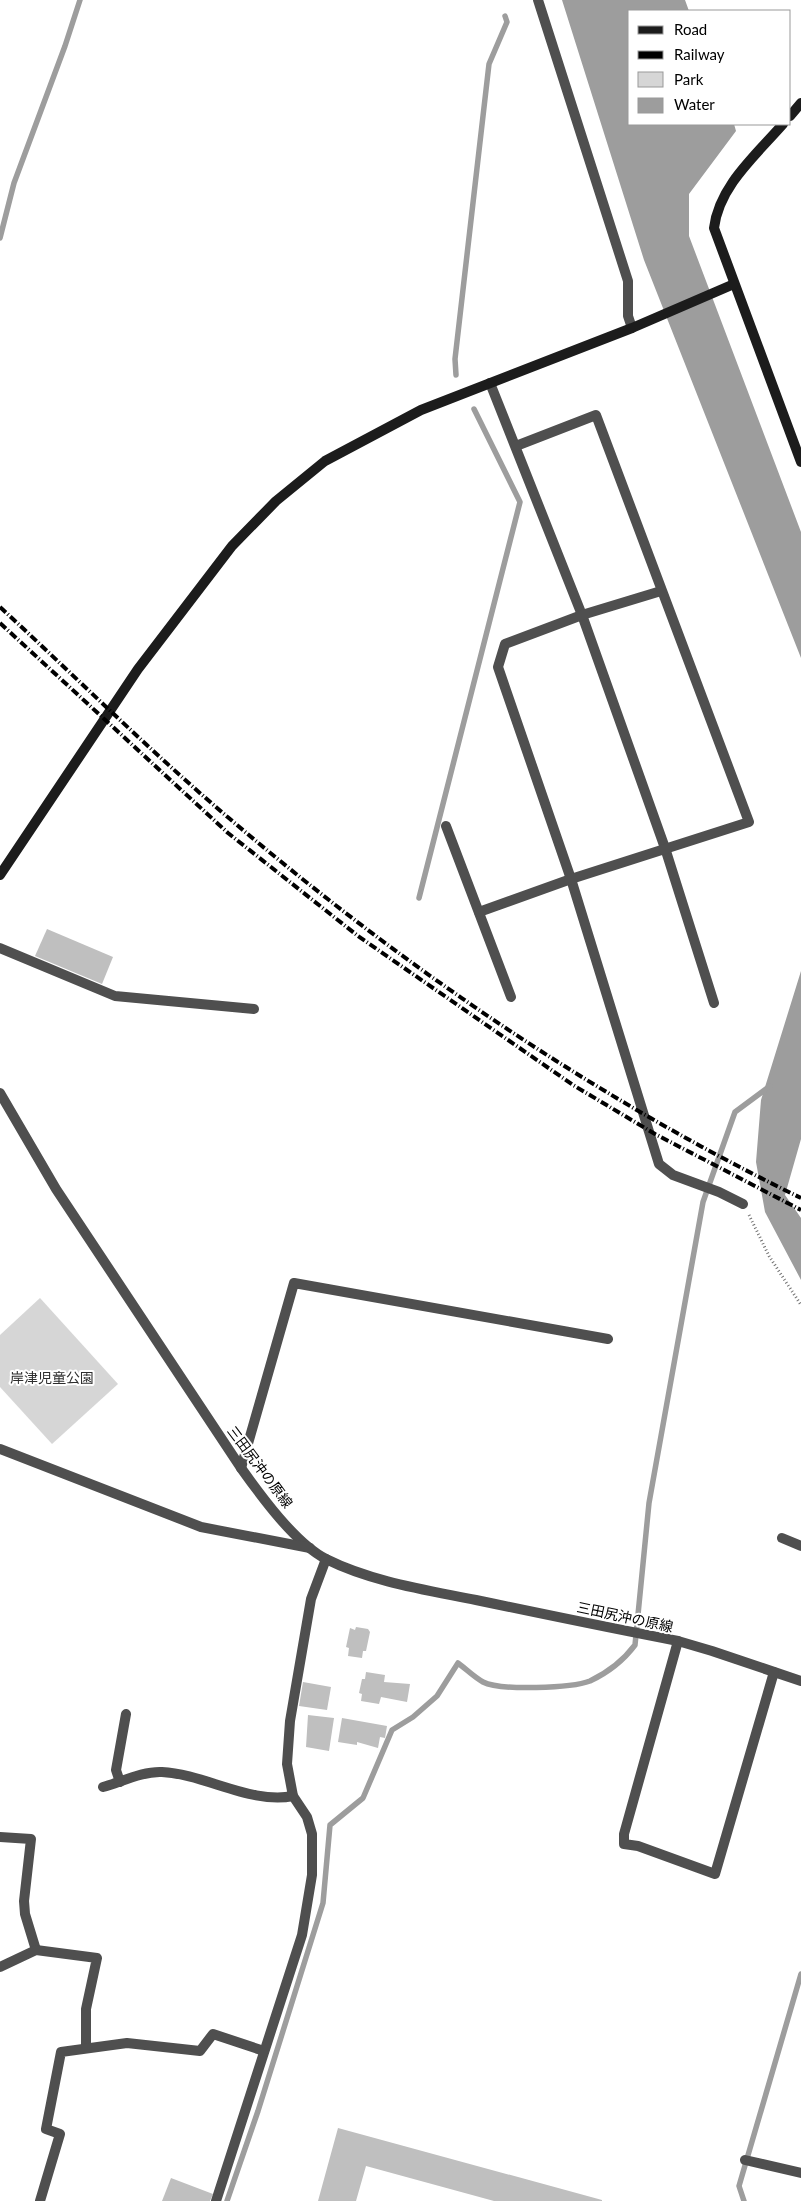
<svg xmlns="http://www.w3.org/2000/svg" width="801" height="2201" viewBox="0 0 801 2201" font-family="Lato,'Noto Sans JP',sans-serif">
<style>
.green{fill:#d6d6d6}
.water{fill:#9d9d9d}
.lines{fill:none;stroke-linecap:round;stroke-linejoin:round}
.stream{stroke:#9d9d9d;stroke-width:5.5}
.building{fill:#bfbfbf}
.path{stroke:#717171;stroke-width:3;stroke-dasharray:1 2.5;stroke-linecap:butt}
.street{stroke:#4f4f4f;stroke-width:10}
.secondary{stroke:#1c1c1c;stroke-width:10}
.rail{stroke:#000;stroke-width:4;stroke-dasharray:8 2.5 1 2.5;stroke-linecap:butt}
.labels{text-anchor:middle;stroke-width:4;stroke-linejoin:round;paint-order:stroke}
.park-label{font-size:14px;fill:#2d2d2d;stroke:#fff}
.street-label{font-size:14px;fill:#000;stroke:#fff}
</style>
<rect width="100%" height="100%" fill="#fff"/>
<!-- green -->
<path class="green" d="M40 1298 118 1384 52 1444 0 1387V1335Z"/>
<!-- water -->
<g class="water">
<path d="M562 0H685L689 11H630V124H734L736 131 689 194V236L801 532V658L644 260Z"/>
<path d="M801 971V1139L785 1195 801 1218V1280L765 1212 756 1162 761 1100Z"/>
</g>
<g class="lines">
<!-- stream -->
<g class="stream">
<path d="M0 238 14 183 65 46 80 0"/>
<path d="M456 375 455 359 489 64 507 22 505 16"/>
<path d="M419 898 520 502 474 409"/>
<path d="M227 2201 258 2111 323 1903 330 1825 363 1798 392 1730 413 1717 437 1696 458 1663C466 1669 474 1677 483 1682 500 1691 572 1688 590 1681 609 1672 623 1661 635 1645L649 1503 703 1202 735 1112 770 1086"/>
<path d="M744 2201 739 2186 801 1974"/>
</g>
</g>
<!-- building -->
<g class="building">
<path d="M47 929 113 957 102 984 35 956Z"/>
<path d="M356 1627 368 1629 370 1632 366 1651H363L362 1658 348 1656 349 1648 346 1647 350 1628 355 1630Z"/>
<path d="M366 1672 385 1675 384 1682 410 1684 407 1702 381 1697 379 1704 361 1701 362 1694 359 1693 362 1679H365Z"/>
<path d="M303 1682 331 1687 327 1710 299 1706Z"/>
<path d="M308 1715 334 1718 329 1751 306 1747Z"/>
<path d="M342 1718 387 1726 385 1738 380 1737 378 1748 357 1742V1745L338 1742Z"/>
<path d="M338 2128 602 2200V2201H494L366 2166 356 2201H318Z"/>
<path d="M171 2178 213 2194 210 2201H162Z"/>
</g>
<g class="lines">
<!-- path -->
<path class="path" d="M749 1215 769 1256 801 1305"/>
<!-- street -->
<g class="street">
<path d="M538 0 628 281V316L632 328"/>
<path d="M490 383 582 615 665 848 714 1003"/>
<path d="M661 591 582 615 505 644 498 667 571 879 659 1164 673 1175 719 1192 743 1204"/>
<path d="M446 826 511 997"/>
<path d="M479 912 571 879 749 822 596 415 516 446"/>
<path d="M0 948 115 996 254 1009"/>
<path d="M0 1093 56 1189 241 1468C261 1496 295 1543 326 1559 372 1582 427 1590 476 1600 543 1614 610 1628 678 1641L712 1651 801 1681"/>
<path d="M0 1449 201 1527 310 1548"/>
<path d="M241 1468 294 1283 608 1339"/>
<path d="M782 1538 801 1546"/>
<path d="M678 1641 624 1834V1844L638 1846 715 1874 774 1672"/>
<path d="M120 1782 116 1770 126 1714"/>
<path d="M103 1787C121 1782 143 1771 162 1772 204 1774 253 1805 293 1796"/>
<path d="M0 1837 31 1839 24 1901 25 1914 36 1950"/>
<path d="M0 1967 36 1950 97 1958 86 2009V2048"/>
<path d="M745 2160 801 2173"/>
<path d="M40 2201 60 2134 46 2129 61 2052 127 2043 200 2051 213 2034 264 2051"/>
<path d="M216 2201 302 1935 312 1875V1834L307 1817 293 1796 287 1764 290 1721 311 1599 326 1559"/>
</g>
<!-- secondary -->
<g class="secondary">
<path d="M790 116 801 103"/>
<path d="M783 124C756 155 719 186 714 228L801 462"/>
<path d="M0 875 138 669 232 546 276 501 325 461 421 410 632 328 734 284"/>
</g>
<!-- rail -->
<g class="rail">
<path d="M0 607C79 680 155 756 237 825 409 971 598 1099 801 1198"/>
<path d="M0 623 228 833 358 936 573 1085 655 1134 801 1210"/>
</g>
</g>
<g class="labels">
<!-- park labels -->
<g class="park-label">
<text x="52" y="1383">岸津児童公園</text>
</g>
<!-- street labels -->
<g class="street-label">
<text transform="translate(260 1467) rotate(53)" y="5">三田尻沖の原線</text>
<text transform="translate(625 1617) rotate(12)" y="5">三田尻沖の原線</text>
</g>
</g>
<!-- legend -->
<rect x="628" y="10" width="162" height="115" fill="#ffffff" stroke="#999999"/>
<rect x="638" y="26" width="25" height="8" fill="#1c1c1c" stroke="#999999"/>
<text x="674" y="35" font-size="15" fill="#000000">Road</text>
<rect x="638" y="51" width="25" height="8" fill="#000000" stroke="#999999"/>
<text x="674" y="60" font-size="15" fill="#000000">Railway</text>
<rect x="638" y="72" width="25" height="15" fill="#d6d6d6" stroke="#999999"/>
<text x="674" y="85" font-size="15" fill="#000000">Park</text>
<rect x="638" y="98" width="25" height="15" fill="#9d9d9d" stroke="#999999"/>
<text x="674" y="110" font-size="15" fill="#000000">Water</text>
</svg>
